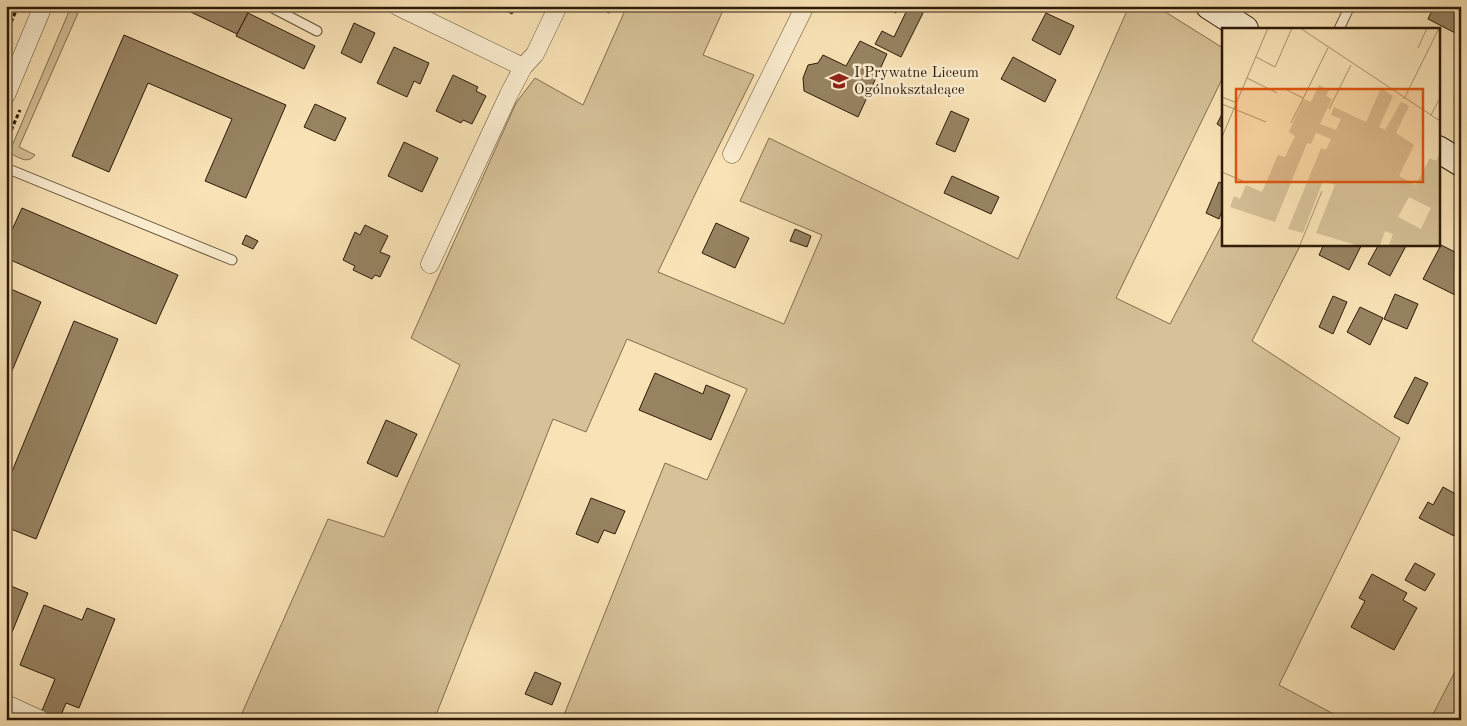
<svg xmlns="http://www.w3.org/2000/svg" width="1467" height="726" viewBox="0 0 1467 726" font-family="'Old Standard TT',serif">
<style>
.green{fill:#d6c198;stroke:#826e50}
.building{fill:#978362;stroke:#2d1a08}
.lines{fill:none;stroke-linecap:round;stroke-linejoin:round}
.lane-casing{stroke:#604c34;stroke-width:11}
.street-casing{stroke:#604c34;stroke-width:19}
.secondary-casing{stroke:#2d1a08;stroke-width:28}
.path{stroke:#2d1a08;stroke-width:3;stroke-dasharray:4 2.5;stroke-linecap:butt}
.lane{stroke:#fbedd0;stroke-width:9}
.street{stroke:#fbedd0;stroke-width:18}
.secondary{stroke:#fbedd0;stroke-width:26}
.labels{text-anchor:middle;stroke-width:5;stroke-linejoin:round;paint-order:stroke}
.poi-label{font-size:15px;fill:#2d1a08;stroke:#fbedd0;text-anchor:start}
.inset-road{fill:none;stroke:#a79370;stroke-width:1}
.view{fill:#df560c;fill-opacity:0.15;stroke:#df560c;stroke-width:2.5}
.inset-edge{fill:none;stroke:#2d1a08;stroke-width:2.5}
</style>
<rect width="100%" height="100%" fill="#f9e3b6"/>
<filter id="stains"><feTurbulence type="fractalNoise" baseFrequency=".004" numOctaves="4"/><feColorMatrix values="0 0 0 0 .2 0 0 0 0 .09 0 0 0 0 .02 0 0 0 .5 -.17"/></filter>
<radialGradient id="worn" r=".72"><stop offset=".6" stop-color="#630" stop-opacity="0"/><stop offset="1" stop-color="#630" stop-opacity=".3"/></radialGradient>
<!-- green -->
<g class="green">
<path d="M627 6H725L703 55 754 75 700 184 658 272 784 324 822 235 740 201 769 138 1018 259 1129 6H1156L1223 48V77L1116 298 1170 324 1223 223V244H1301L1252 341 1400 438 1279 685 1345 720H562L665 463 707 480 747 389 627 339 586 432 553 419 434 720H239L328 519 384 537 460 365 411 338 516 103 535 78 583 105Z"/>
<path d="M70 9 78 13 19 147 35 155C27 165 19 157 9 153Z"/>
<path d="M1461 660V720H1430Z"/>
</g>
<!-- building -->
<g class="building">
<path d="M178 6H233L248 13 237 34Z"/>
<path d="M497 6H516L512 14Z"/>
<path d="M594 6H612L609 13Z"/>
<path d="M880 6H899L896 13Z"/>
<path d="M909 6 923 13 901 57 875 44 882 31 894 37Z"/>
<path d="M1434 6H1461V36L1428 19Z"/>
<path d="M248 13 315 46 304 69 236 36Z"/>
<path d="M1046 13 1074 26 1060 55 1032 40Z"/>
<path d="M354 23 375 33 361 63 341 53Z"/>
<path d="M124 35 286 105 246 198 205 181 232 119 148 83 109 172 72 156Z"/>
<path d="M860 41 887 54 858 117 804 91 803 78 808 65 818 63 823 55 846 66Z"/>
<path d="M394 47 429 63 420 84 414 81 407 97 377 83Z"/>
<path d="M1013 57 1056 80 1045 102 1001 79Z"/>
<path d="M453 75 478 87 476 91 486 96 472 124 463 120 461 123 436 111Z"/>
<path d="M315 104 346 118 335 141 304 127Z"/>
<path d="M951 111 969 119 955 152 936 144Z"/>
<path d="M1223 112V128L1217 124Z"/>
<path d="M404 142 438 158 422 192 388 176Z"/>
<path d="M952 176 999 197 991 214 944 193Z"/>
<path d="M1219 182 1223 184V208L1219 219 1206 213Z"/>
<path d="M22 208 178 275 156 324 6 258V243Z"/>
<path d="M716 223 749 238 735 268 702 253Z"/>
<path d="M365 225 388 236 380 252 390 256 380 277 375 275 372 279 353 270 355 266 343 260 355 232 360 235Z"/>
<path d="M795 229 811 236 807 247 790 241Z"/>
<path d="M246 235 258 241 253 249 242 244Z"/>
<path d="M1324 244H1362L1349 270 1319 255Z"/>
<path d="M1379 244H1407L1390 276 1368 264Z"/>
<path d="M1441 245 1461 255V284L1455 295 1423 279Z"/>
<path d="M6 287 41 302 6 385Z"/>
<path d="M1395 294 1418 304 1407 329 1384 319Z"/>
<path d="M1333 296 1347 302 1333 334 1319 327Z"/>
<path d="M1360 307 1383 318 1370 345 1347 332Z"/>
<path d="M74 321 118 339 36 539 6 527V486Z"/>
<path d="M655 373 703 394 706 385 730 395 711 440 639 410Z"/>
<path d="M1415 377 1428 383 1408 424 1394 417Z"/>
<path d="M386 420 417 434 397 477 367 463Z"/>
<path d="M1443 487 1461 497V523L1454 536 1419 518 1428 502 1433 505Z"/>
<path d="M591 498 625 511 615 534 604 530 598 543 576 534Z"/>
<path d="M1415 563 1435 574 1425 591 1405 580Z"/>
<path d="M1372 574 1407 593 1403 600 1417 608 1394 650 1351 627 1365 601 1359 598Z"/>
<path d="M6 584 28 593 6 647Z"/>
<path d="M44 605 82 620 87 608 115 619 79 708 66 703 59 720 41 713 55 679 20 665Z"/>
<path d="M535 672 561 683 552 705 525 694Z"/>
</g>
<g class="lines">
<!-- lane casing -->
<g class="lane-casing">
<g id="lane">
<path d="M269 6 317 31"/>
<path d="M1339 29 1350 6"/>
<path d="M6 168 232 260"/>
</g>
</g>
<!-- street casing -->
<g class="street-casing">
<g id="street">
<path d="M397 6 523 67"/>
<path d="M6 95 43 6"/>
<path d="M732 154 805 6"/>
<path d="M430 264 509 94 523 67 535 54 558 6"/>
<path d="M6 704 41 720"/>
</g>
</g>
<!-- secondary casing -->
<g class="secondary-casing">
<g id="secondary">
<path d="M1209 6 1245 29"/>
<path d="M1438 149 1461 163"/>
</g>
</g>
<!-- path -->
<g class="path">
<path d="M1175 6 1185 12"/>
<path d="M6 34 18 6"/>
<path d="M6 142 20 110"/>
</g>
<!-- lane -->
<use href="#lane" class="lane"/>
<!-- street -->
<use href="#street" class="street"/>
<!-- secondary -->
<use href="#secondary" class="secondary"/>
</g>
<!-- icons -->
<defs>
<g id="school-bare" transform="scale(1.5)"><path d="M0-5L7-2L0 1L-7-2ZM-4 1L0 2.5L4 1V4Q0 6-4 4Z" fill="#8f2418" stroke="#fbedd0" stroke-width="2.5" paint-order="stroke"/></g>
</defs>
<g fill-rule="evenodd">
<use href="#school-bare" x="839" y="81"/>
</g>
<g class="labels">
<!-- poi labels -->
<g class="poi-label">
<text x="854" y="77">I Prywatne Liceum<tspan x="854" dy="17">Ogólnokształcące</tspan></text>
</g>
</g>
<!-- overview -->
<g transform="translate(1222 28)">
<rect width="218" height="218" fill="#f9e3b6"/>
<path d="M97 57 107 62 104 68 110 71 98 96 114 102 119 91 109 87 112 79 144 94 159 60 171 68 157 99 163 102 179 74 187 78 174 105 192 117 177 148 194 157 208 130 214 133 217 126V217H167L171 206 163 203 158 217H134L94 205 113 157 101 153 81 205 66 201 99 120 104 122 109 111 94 105 89 116 85 115 53 194 8 179 12 168 18 171 24 157 40 164 56 127 63 129 73 108 67 104 80 74 82 71 89 74ZM187 169 209 180 199 201 176 189Z" fill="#d6c198" fill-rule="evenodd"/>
<path class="inset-road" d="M78 0 218 93M196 20 205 0M34 29 53 39 70 0M25 50 55 65M63 61 81 70M0 69 15 75M182 71 217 0M0 76 44 94M107 81 129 37M209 87 218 70M69 95 106 20M0 109 46 0M0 144 25 155M78 217 100 163"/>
<path class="view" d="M14 61H201V154H14Z"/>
<rect width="218" height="218" class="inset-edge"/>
</g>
<!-- margin -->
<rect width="1467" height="726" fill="none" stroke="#f9e3b6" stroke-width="25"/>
<rect x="8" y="8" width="1452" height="711" fill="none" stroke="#2d1a08" stroke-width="2.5"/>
<rect x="12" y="12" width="1442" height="701" fill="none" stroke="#2d1a08"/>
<rect width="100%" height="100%" filter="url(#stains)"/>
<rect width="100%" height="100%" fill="url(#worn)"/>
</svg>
